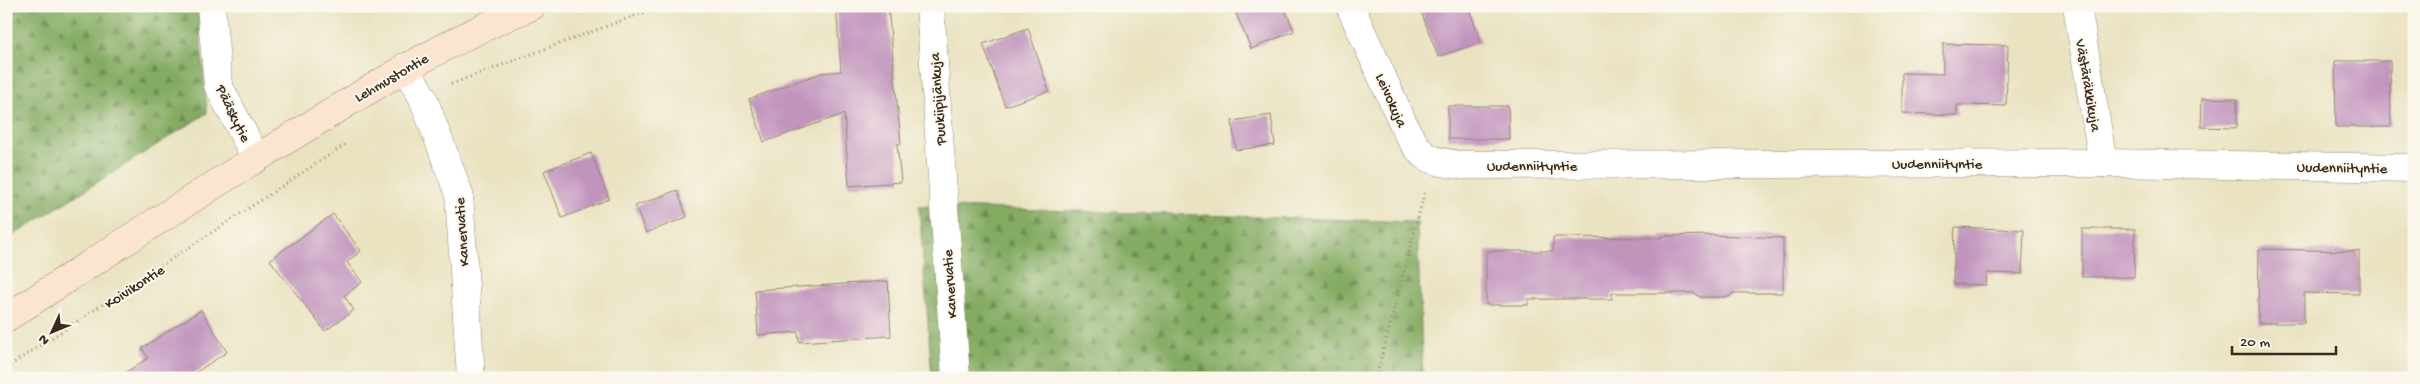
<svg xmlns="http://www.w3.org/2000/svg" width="2420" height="384" viewBox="0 0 2420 384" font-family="'Gochi Hand',sans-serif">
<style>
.forest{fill:url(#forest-firs);stroke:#5f6a40}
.building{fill:#c194be}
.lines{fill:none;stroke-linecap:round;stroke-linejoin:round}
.minor-casing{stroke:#928670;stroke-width:29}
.secondary-casing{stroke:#928670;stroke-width:29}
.path{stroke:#928670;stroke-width:3;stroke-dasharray:1 4;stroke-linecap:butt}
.minor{stroke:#fff;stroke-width:28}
.secondary{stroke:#fce5d0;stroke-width:28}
.labels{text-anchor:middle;stroke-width:4;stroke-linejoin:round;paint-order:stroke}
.street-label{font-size:15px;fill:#3b2a1e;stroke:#fbf7ec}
</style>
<defs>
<pattern id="forest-firs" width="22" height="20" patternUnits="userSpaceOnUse" patternTransform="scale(1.25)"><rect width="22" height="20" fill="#83ab62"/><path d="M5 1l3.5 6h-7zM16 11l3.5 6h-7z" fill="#6c8b50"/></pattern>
</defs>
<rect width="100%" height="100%" fill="#fbf7ec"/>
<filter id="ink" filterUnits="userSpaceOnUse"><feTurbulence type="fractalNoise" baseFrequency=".02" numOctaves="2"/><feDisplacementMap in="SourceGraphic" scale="10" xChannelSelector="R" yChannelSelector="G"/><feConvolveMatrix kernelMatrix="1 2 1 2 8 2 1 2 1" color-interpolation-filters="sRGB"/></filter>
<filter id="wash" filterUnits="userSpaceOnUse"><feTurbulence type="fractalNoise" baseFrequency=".0096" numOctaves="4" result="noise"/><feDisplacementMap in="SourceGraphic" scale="20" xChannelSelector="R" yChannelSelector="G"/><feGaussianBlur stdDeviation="1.12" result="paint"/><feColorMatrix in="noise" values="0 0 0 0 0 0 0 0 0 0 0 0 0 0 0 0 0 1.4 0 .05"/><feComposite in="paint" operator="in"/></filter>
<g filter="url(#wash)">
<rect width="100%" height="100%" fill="#eae3c2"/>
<!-- forest -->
<g class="forest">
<path d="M6 6H198L207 113 6 240Z"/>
<path d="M919 206 1417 222 1423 378H932Z"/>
</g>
<g id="blocks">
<!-- building -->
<g class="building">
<path d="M836 6H888L901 144H897L901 182 849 186 844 114 764 142 749 99 821 73 841 71Z"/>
<path d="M1233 6H1284L1294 31 1251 49Z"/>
<path d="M1419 6H1468L1481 42 1438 57Z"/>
<path d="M1028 28 1049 91 1005 106 983 44Z"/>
<path d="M1943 44 2008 45 2006 106 1957 105V115L1902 113V73L1943 74Z"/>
<path d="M2335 61H2390L2391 127H2336Z"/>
<path d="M2202 98 2237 99V128L2201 127Z"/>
<path d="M1448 106H1508L1509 139H1448Z"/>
<path d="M1271 115 1275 145 1236 150 1232 121Z"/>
<path d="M591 153 609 199 562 218 544 171Z"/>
<path d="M677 190 687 217 646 233 635 206Z"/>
<path d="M333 214 361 251 347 262 362 282 344 296 354 310 325 331 270 260Z"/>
<path d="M1955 227 2024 230 2022 274 1987 273 1986 285 1953 284Z"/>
<path d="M2082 229H2135L2134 277H2082Z"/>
<path d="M1712 235 1783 238V293H1733L1729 297H1699L1695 293H1612V299H1528V305H1486V251H1553V237L1661 238V236Z"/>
<path d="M2259 249 2359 251V294L2304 293V323H2258Z"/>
<path d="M888 281 891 336 799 342 798 332 758 335 755 290Z"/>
<path d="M201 310 227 352 187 378H117L148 358 142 348Z"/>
</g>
</g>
</g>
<g filter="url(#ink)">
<use href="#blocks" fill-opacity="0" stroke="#928670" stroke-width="1"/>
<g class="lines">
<!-- minor casing -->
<g class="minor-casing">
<g id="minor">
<path d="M211 6 218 85 256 158"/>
<path d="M930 6 956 378"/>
<path d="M1350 6 1407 132C1423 160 1429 160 1460 165L2103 163 2414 168"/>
<path d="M2077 6 2103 163"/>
<path d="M405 67 423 98 459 194 471 378"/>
</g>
</g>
<!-- secondary casing -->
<g class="secondary-casing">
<path id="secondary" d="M6 318C109 252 211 185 316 122 386 79 455 37 532 6"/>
</g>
<!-- path -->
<g class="path">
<path d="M451 84 661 6"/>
<path d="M6 368 346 144"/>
<path d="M1376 378 1425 191"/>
</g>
<!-- minor -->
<use href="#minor" class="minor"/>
<!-- secondary -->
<use href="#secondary" class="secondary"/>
</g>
</g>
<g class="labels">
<!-- street labels -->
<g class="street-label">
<text transform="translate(391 77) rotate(-30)" y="5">Lehmustontie</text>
<text transform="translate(2089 85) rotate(80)" y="5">Västäräkkikuja</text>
<text transform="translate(937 99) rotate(-94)" y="5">Puukiipijänkuja</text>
<text transform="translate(1392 100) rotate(66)" y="5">Leivokuja</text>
<text transform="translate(234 113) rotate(64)" y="5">Pääskytie</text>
<text x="1937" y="168">Uudenniityntie</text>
<text x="1532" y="170">Uudenniityntie</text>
<text transform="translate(2342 167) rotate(1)" y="5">Uudenniityntie</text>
<text transform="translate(461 232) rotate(-94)" y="5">Kanervatie</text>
<text transform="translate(949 284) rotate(-94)" y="5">Kanervatie</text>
<text transform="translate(134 286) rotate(-33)" y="5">Koivikontie</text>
</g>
</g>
<!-- margin -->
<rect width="2420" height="384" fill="none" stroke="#fbf7ec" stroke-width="25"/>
<!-- north arrow -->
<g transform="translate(52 332) rotate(226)" stroke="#fbf7ec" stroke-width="4" paint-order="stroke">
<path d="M0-4L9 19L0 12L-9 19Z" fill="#3b2a1e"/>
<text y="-8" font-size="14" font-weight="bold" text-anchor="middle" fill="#3b2a1e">N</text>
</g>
<!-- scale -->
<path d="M2232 346v8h104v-8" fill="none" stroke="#3b2a1e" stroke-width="2.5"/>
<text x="2240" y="346" font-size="15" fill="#3b2a1e" stroke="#fbf7ec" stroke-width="4" paint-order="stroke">20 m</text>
</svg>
